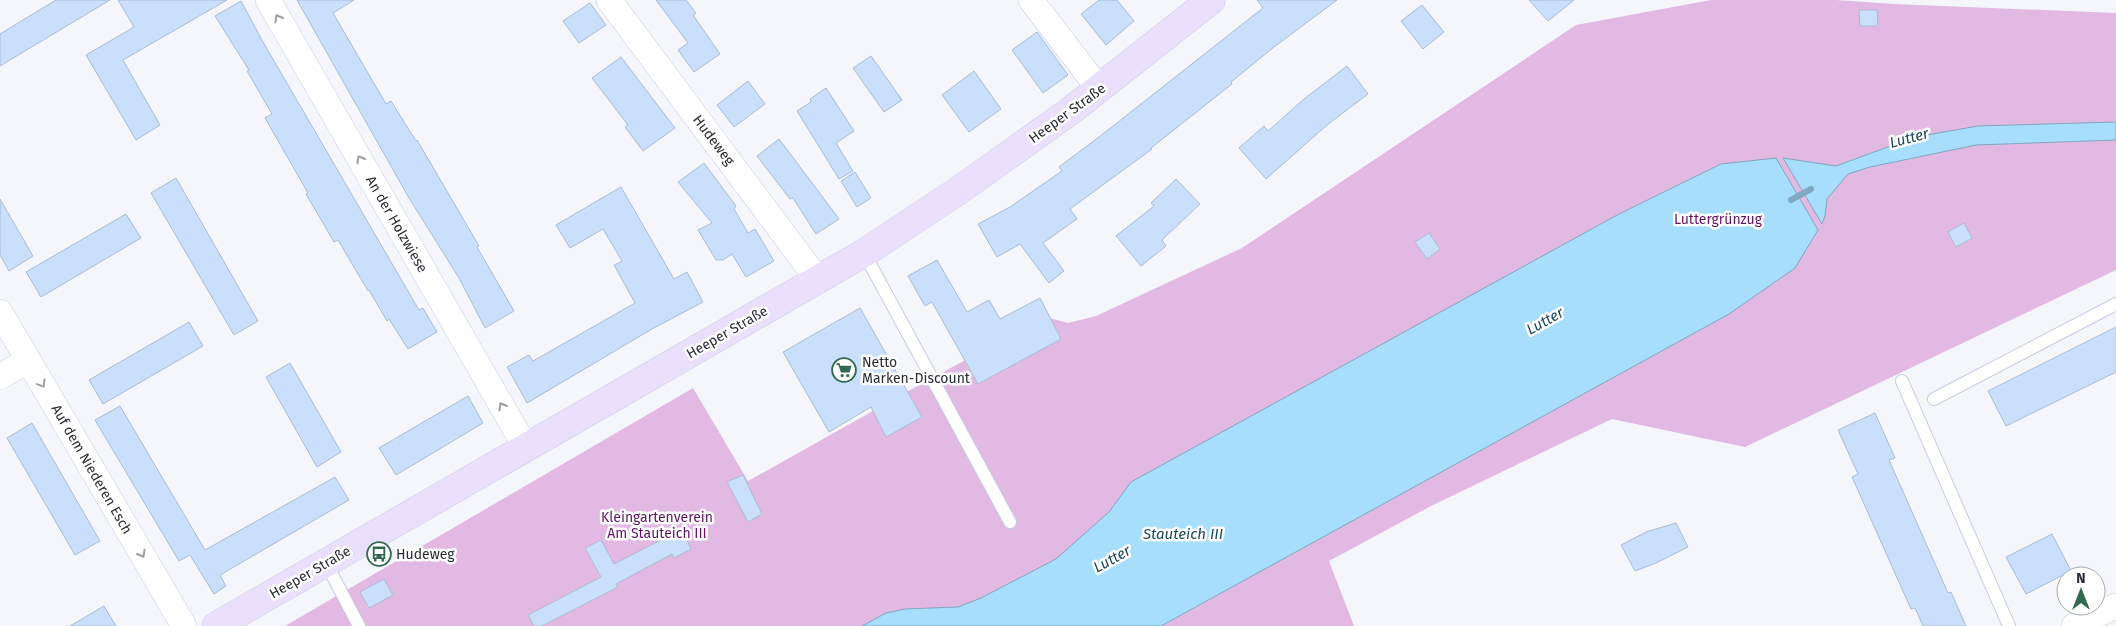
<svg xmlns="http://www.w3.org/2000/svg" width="2116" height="626" viewBox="0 0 2116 626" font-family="'Fira Sans',sans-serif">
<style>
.green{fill:#e2b9e3}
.water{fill:#a6defb;stroke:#80a8c0}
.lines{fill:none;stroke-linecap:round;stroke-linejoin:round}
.stream{stroke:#80a8c0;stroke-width:6}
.building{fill:#c9dffc;stroke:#aabcd4}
.service-casing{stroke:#c7cbe8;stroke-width:14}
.minor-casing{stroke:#c7cbe8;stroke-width:26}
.secondary-casing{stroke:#c7cbe8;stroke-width:29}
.service{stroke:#fff;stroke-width:12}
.minor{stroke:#fff;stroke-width:25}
.secondary{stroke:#ebe0fb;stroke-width:28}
.oneway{stroke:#9fa0a5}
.labels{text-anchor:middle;stroke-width:5;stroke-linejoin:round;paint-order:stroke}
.street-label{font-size:14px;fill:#292b36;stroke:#fff}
.park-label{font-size:14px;fill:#621467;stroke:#fff}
.poi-label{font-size:14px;fill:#292b36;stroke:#fff;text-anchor:start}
.water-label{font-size:15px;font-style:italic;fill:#1b465b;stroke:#fff}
</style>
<rect width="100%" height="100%" fill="#f5f6fc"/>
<!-- green -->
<path class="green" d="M1711 0H1836L1894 4 2116 13V270L1745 447 1612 419 1431 506 1329 561 1354 626H285L693 388 748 481 928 380 1046 317 1068 323 1096 316 1242 248 1576 25Z"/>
<!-- water -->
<g class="water">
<path d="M2116 122V140L1976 145 1870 167 1848 174 1827 199 1825 216 1822 224 1783 158 1836 166 1915 137 1978 126Z"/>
<path d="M1776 158 1818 230 1795 268 1729 314 1161 626H862L886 613 905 609 958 607 981 598 1056 559 1109 512 1131 482 1619 214 1721 164Z"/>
</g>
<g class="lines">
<!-- stream -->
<path class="stream" d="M1791 200 1811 189"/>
</g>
<!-- building -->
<g class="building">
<path d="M56 0H110L0 66V34Z"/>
<path d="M118 0H227L123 60 160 125 136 140 86 55 134 27Z"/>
<path d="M297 0H354L333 13 386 104 391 101 416 141 417 140 479 246 477 247 514 311 485 328 459 278 409 198Z"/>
<path d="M656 0H686L696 13 693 15 720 54 694 72 678 50 688 43Z"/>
<path d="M1099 0H1117L1134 21 1106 45 1081 14Z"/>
<path d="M1257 0H1337L1274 47 1231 82 1232 84 1151 148 1152 149 1070 209 1077 219 1043 243 1064 271 1049 283 1020 244 997 257 978 224 1010 207 1062 171 1059 167 1099 137 1263 8Z"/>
<path d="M1529 0H1574L1548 21Z"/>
<path d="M241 1 263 42 419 310 423 308 437 332 408 349 389 319 387 321 369 290 368 291 338 240 334 242 306 194 308 193 265 118 272 114 247 71 249 70 215 16Z"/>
<path d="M590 3 606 25 579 43 563 21Z"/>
<path d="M1422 5 1444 32 1423 49 1401 21Z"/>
<path d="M1859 10H1877L1878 26H1860Z"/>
<path d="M1037 32 1068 75 1043 93 1012 50Z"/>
<path d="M871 56 902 100 884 112 853 68Z"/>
<path d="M621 57 675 128 643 151 625 127 628 125 592 78Z"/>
<path d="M1347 66 1368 94 1327 125 1266 179 1239 148 1264 126 1268 131 1304 99Z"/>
<path d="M974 71 1001 109 969 132 942 95Z"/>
<path d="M748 81 765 104 734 127 717 105Z"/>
<path d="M826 88 854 131 836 143 853 171 839 179 797 111 811 102 810 99Z"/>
<path d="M779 139 839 219 816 234 793 198 790 199 757 156Z"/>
<path d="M704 163 736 206 734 209 748 233 755 229 774 261 746 277 732 254 723 260H716L698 230 712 223 678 182Z"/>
<path d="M855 172 871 198 857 207 841 181Z"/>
<path d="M176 178 258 321 234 335 151 193Z"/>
<path d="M1176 179 1200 204 1162 240 1166 246 1141 266 1116 236 1154 206 1151 203Z"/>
<path d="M621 187 674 279 687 272 703 302 652 329 527 403 507 367 529 355 533 361 635 303 614 265 622 261 603 229 570 248 556 225Z"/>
<path d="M0 199 33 256 9 271 0 255Z"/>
<path d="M126 214 141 238 41 297 26 272Z"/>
<path d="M1964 223 1972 238 1956 247 1948 232Z"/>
<path d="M1429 233 1440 249 1427 259 1415 242Z"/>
<path d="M937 260 967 312 989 300 1000 319 1040 298 1061 339 978 384 932 302 925 306 908 276Z"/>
<path d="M860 308 922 417 886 437 871 407 829 432 783 352Z"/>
<path d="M189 322 203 346 103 404 89 380Z"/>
<path d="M2116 327V372L2006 426 1988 391Z"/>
<path d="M290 363 341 452 317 467 266 377Z"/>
<path d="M468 396 483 423 396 475 379 448Z"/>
<path d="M120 406 205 550 335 477 349 500 220 575 226 586 214 594 190 555 179 561 95 420Z"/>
<path d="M1875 413 1895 458 1889 460 1948 593 1951 592 1966 626H1923L1915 608 1911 609 1852 477 1858 474 1838 430Z"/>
<path d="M32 423 100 541 75 555 7 438Z"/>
<path d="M743 475 762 514 748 522 727 482Z"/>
<path d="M1676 523 1688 547 1656 563 1635 571 1621 545 1646 532Z"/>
<path d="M682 529 691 549 674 558 672 554 616 584 618 587 542 626H534L528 615 601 577 585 548 601 540 614 564Z"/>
<path d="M2052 534 2071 571 2026 594 2006 557Z"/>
<path d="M384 579 393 595 369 608 360 592Z"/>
<path d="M104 606 116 626H70Z"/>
</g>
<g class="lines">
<!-- service casing -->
<g class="service-casing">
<g id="service">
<path d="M864 253 1010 522"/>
<path d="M1902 381 2009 626"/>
<path d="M1934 399 2116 304"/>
<path d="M326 563 359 626"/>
</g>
</g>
<!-- minor casing -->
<g class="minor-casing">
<g id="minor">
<path d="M268 0 526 448"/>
<path d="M609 0 818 280"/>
<path d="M1031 0 1100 90"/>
<path d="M0 312 184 626"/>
<path d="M0 377 28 360"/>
<path d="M2074 626 2116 606"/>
</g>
</g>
<!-- secondary casing -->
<g class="secondary-casing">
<path id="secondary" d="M216 626 864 253 955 193 1069 112 1211 0"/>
</g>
<!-- service -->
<use href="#service" class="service"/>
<!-- minor -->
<use href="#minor" class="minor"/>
<!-- secondary -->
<use href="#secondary" class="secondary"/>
</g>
<!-- one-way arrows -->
<defs><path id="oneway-chevron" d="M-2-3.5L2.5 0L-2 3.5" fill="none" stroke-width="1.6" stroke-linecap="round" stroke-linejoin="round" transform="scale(1.25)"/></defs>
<g class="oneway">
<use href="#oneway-chevron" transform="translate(278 18) rotate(-120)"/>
<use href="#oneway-chevron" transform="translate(360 159) rotate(-120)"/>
<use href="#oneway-chevron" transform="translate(42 384) rotate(59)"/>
<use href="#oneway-chevron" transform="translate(502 406) rotate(-120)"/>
<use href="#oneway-chevron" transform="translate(142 554) rotate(60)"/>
</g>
<!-- icons -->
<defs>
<g id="supermarket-ring" transform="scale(1.25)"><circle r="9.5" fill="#fff" stroke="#326950" stroke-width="1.5"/><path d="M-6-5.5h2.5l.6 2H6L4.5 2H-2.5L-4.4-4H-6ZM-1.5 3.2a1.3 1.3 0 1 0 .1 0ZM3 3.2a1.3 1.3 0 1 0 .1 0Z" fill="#326950"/></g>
<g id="bus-ring" transform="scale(1.25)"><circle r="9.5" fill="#fff" stroke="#326950" stroke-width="1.5"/><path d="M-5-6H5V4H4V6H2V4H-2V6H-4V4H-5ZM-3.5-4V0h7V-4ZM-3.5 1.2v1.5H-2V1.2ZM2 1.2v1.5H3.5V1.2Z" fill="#326950"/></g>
</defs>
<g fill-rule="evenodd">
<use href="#supermarket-ring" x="844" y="370"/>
<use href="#bus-ring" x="379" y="554"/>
</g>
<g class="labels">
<!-- street labels -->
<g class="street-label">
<text transform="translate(1067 113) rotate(-36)" y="5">Heeper Straße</text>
<text transform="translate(714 140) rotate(53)" y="5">Hudeweg</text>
<text transform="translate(397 224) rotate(60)" y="5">An der Holzwiese</text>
<text transform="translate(727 332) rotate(-30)" y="5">Heeper Straße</text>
<text transform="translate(92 469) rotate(60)" y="5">Auf dem Niederen Esch</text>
<text transform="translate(310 572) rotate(-30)" y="5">Heeper Straße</text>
</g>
<!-- park labels -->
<g class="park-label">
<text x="1718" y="224">Luttergrünzug</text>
<text x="657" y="522">Kleingartenverein<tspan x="657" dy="16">Am Stauteich III</tspan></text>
</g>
<!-- poi labels -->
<g class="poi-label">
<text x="862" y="367">Netto<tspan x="862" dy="16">Marken-Discount</tspan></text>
<text x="396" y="559">Hudeweg</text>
</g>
<!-- water labels -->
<g class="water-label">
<text transform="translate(1909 138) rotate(-15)" y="5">Lutter</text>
<text transform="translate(1545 321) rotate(-29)" y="5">Lutter</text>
<text x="1183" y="539">Stauteich III</text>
<text transform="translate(1112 559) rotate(-29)" y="5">Lutter</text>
</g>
</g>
<!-- north arrow -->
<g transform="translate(2081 591)"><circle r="24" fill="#ffffff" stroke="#a9aaaf"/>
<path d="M0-4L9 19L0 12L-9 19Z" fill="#326950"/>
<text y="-8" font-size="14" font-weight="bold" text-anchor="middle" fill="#292b36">N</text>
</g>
</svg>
